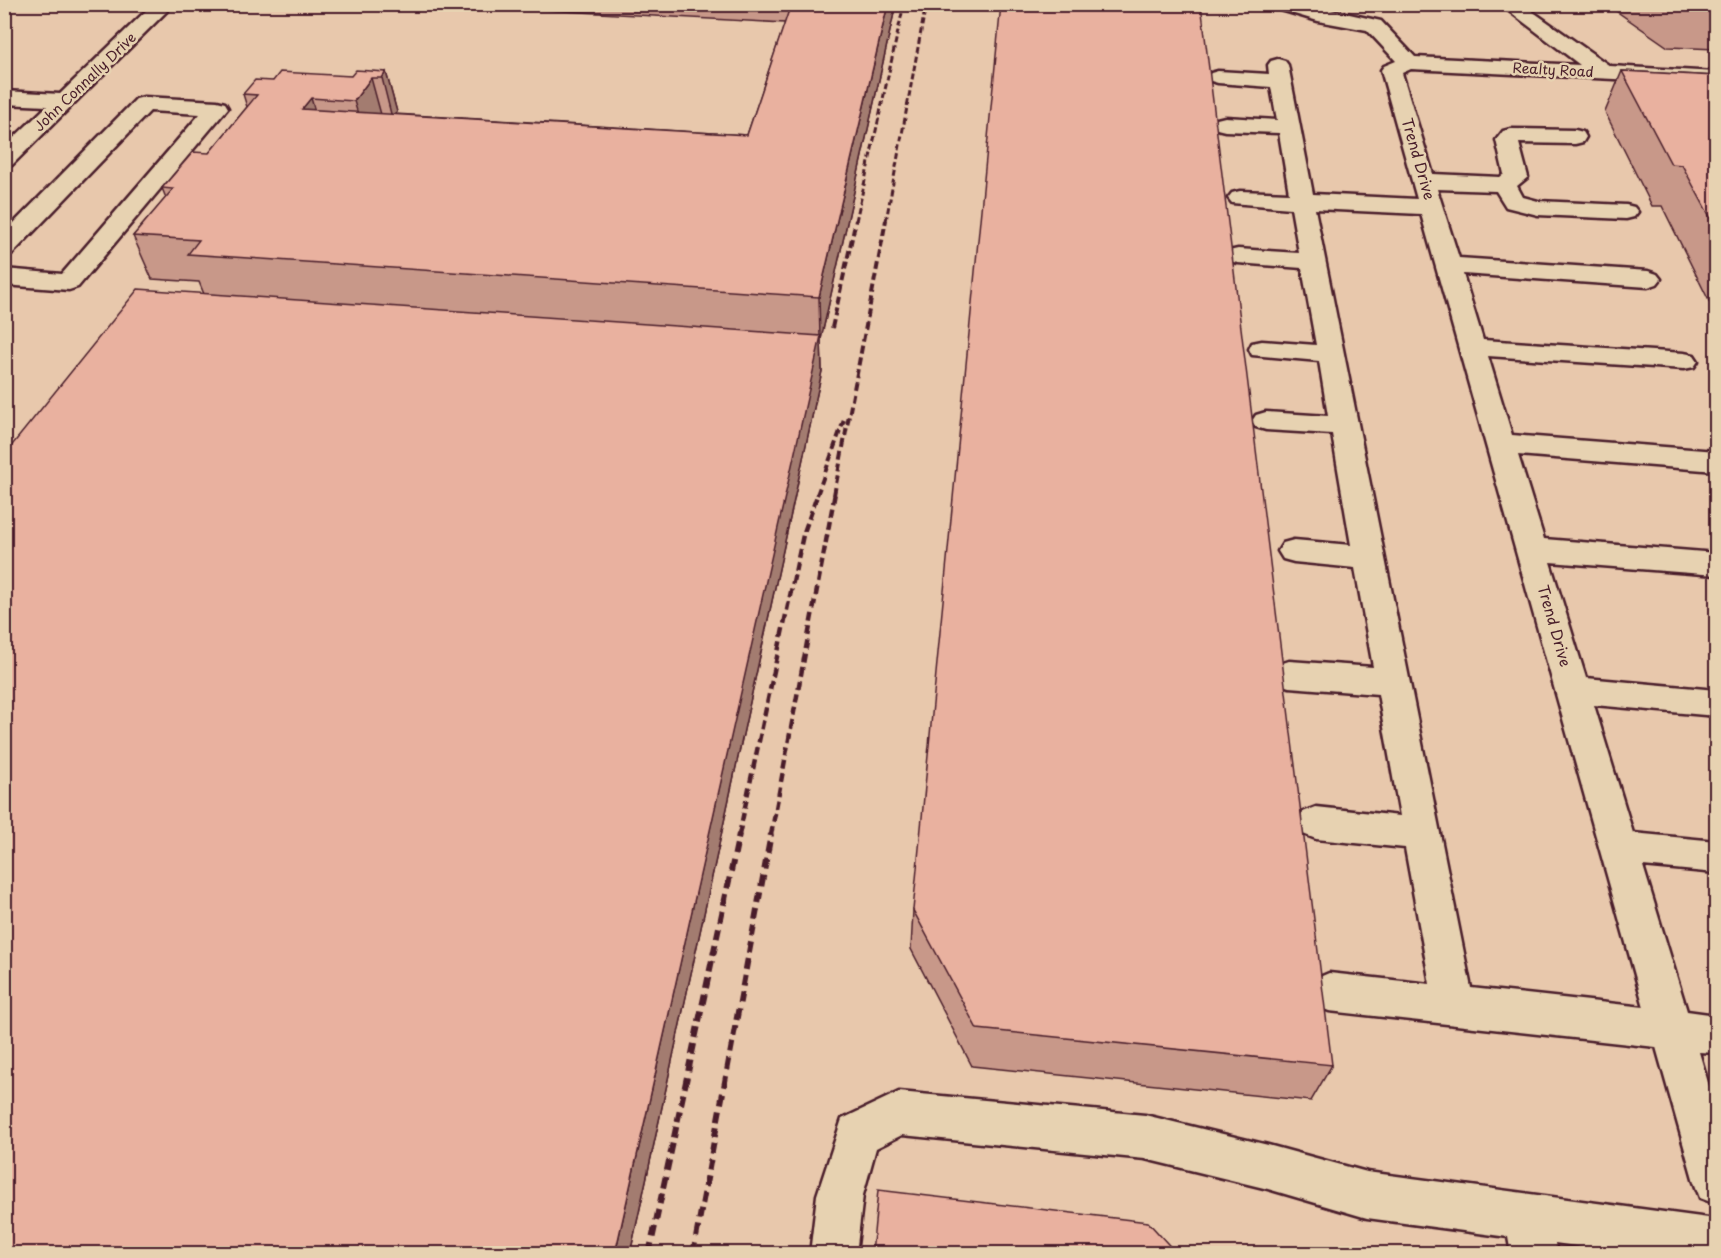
<svg xmlns="http://www.w3.org/2000/svg" width="1721" height="1258" viewBox="0 0 1721 1258" font-family="'Playpen Sans',sans-serif">
<style>
.built{fill:#e8c8ac}
.lines{fill:none;stroke-linecap:round;stroke-linejoin:round}
.minor-casing{stroke:#4a1f2b;stroke-width:5}
.minor{fill:#e7d2b1;fill-rule:evenodd}
.rail-far3{stroke:#4a1f2b;stroke-width:3;stroke-dasharray:6 3;stroke-linecap:butt}
.rail-far2{stroke:#4a1f2b;stroke-width:4;stroke-dasharray:8 4;stroke-linecap:butt}
.rail-far1{stroke:#4a1f2b;stroke-width:4.5;stroke-dasharray:9 4.5;stroke-linecap:butt}
.rail{stroke:#4a1f2b;stroke-width:6;stroke-dasharray:11 6;stroke-linecap:butt}
.wall{fill:#c89889;stroke:#4a1f2b;stroke-width:1.5}
.shaded-wall{fill:#a37c6f;stroke:#4a1f2b;stroke-width:1.5}
.building{fill:#e9b19f;stroke:#4a1f2b;stroke-width:1.5}
.labels{text-anchor:middle;stroke-width:5;stroke-linejoin:round;paint-order:stroke}
.far-street-label{font-size:14px;fill:#4a1f2b;stroke:#e7d2b1}
.street-label{font-size:15px;fill:#4a1f2b;stroke:#e7d2b1}
</style>
<rect width="100%" height="100%" fill="#e7d2b1"/>
<filter id="ink" filterUnits="userSpaceOnUse"><feTurbulence type="fractalNoise" baseFrequency=".0167" numOctaves="2"/><feDisplacementMap in="SourceGraphic" scale="12" xChannelSelector="R" yChannelSelector="G"/><feConvolveMatrix kernelMatrix="1 2 1 2 8 2 1 2 1" color-interpolation-filters="sRGB"/></filter>
<g filter="url(#ink)">
<!-- built -->
<rect class="built" x="5" y="5" width="1711" height="1248"/>
<g class="lines">
<!-- minor casing -->
<g class="minor-casing">
<g id="minor">
<path d="M153 4H174L12 165 4 167V147L47 106 4 104V91L60 94Z"/>
<path d="M1272 4H1304L1381 21 1415 57 1580 65 1500 4H1522L1610 66 1716 72V84L1411 69 1402 73 1433 174 1500 177 1504 174 1496 140 1503 131 1511 129 1575 130 1583 132 1586 137 1583 142 1575 144 1519 143 1528 177 1517 186 1523 197 1538 201 1626 205 1634 207 1638 212 1634 217 1626 219 1538 215 1506 207 1496 191 1437 189 1459 258 1648 271 1657 274 1661 279 1657 284 1648 287 1463 274 1483 340 1684 353 1694 355 1698 361 1694 367 1684 369 1488 356 1512 435 1716 451V471L1518 455 1544 539 1716 553V575L1550 562 1586 678 1716 690V716L1594 705 1633 833 1716 841V873L1643 866 1687 1011 1716 1015V1053L1699 1052 1716 1110V1204L1700 1198 1694 1182 1656 1047 1329 1011 1315 1005 1309 992 1315 979 1329 973 1430 984 1405 848 1316 839 1303 834 1297 823 1303 812 1316 807 1400 816 1378 694 1289 687 1277 683 1272 674 1277 665 1289 661 1373 667 1355 568 1294 562 1283 559 1278 551 1283 543 1294 540 1351 545 1332 434 1266 430 1256 427 1252 421 1256 415 1266 412 1328 416 1319 361 1252 355 1249 349 1252 343 1262 341 1316 345 1302 268 1238 263 1229 261 1226 256 1229 251 1238 249 1299 253 1291 208 1232 203 1228 198 1232 193 1240 191 1289 193 1279 133 1225 131 1217 129 1214 124 1217 119 1225 117 1277 120 1271 87 1218 83 1211 81 1207 77 1211 73 1218 71 1269 74 1268 65 1271 61 1278 59 1285 61 1288 65 1313 194 1417 199 1381 70 1384 66 1396 61 1367 30 1318 21 1274 8ZM1315 209 1421 214 1644 1007 1471 988Z"/>
<path d="M144 97 217 101 225 103 228 108 78 287 69 290 4 285V269L62 274 200 114 150 111 13 253 4 255V233L136 99Z"/>
<path d="M899 1092 1145 1115 1268 1145 1367 1172 1716 1219V1254H1631L1555 1243 1557 1254H1511L1508 1237 1367 1218 1268 1189 1145 1159 902 1135 876 1148 863 1195 856 1254H810L817 1195 842 1119Z"/>
</g>
</g>
<!-- minor -->
<use href="#minor" class="minor"/>
<!-- rail-far3 -->
<g class="rail-far3">
<path d="M856 221 904 4"/>
<path d="M886 221 926 4"/>
</g>
<!-- rail-far2 -->
<g class="rail-far2">
<path d="M832 328 856 220"/>
<path d="M817 495 844 420"/>
<path d="M834 495 886 220"/>
</g>
<!-- rail-far1 -->
<g class="rail-far1">
<path d="M739 835 803 535 818 493"/>
<path d="M771 835 835 493"/>
</g>
<!-- rail -->
<g class="rail">
<path d="M649 1254 739 834"/>
<path d="M693 1254 771 834"/>
</g>
</g>
<!-- wall -->
<g class="wall">
<path d="M434 4H896L821 339 822 371 630 1254H4L204 294 199 282 152 279 133 236 166 198 162 188 209 153 247 107 243 94 273 81 351 76 386 72 397 112 395 114 747 135 785 23Z"/>
<path d="M1606 4H1716V49L1668 47Z"/>
<path d="M1622 71 1716 76V315L1662 206H1652L1605 112Z"/>
<path d="M913 910 1332 1065 1311 1101 972 1066 911 949Z"/>
</g>
<!-- shaded-wall -->
<g class="shaded-wall">
<path d="M888 4H896L821 339 822 371 630 1254H615L820 337 819 297Z"/>
<path d="M386 72 397 112 392 118 382 78Z"/>
<path d="M371 78 382 118 366 141 354 101Z"/>
<path d="M311 98 323 139 302 109Z"/>
</g>
<!-- building -->
<g class="building">
<path d="M791 4H888L819 297 188 254 199 240 133 236 173 189 162 188 193 152 209 153 257 95 243 94 255 80 273 81 280 72 351 76 356 70 386 72 382 78H371L354 101 311 98 302 109 747 135Z"/>
<path d="M1001 4H1201L1332 1065 977 1029 913 910Z"/>
<path d="M1680 4H1716V9L1685 8Z"/>
<path d="M1622 71 1716 76V228L1682 165 1671 164Z"/>
<path d="M138 289 821 336 615 1254H4V455Z"/>
<path d="M878 1190 1148 1222 1177 1254H872Z"/>
</g>
</g>
<g class="labels">
<!-- far-street labels -->
<g class="far-street-label">
<text transform="translate(1553 70) rotate(3)" y="5">Realty Road</text>
<text transform="translate(85 82) rotate(-44)" y="5">John Connally Drive</text>
</g>
<!-- street labels -->
<g class="street-label">
<text transform="translate(1418 159) rotate(74)" y="5">Trend Drive</text>
<text transform="translate(1554 626) rotate(74)" y="5">Trend Drive</text>
</g>
</g>
<!-- margin -->
<rect width="1721" height="1258" fill="none" stroke="#e7d2b1" stroke-width="24"/>
<rect x="12" y="12" width="1697" height="1234" fill="none" stroke="#4a1f2b" stroke-width="2" filter="url(#ink)"/>
</svg>
